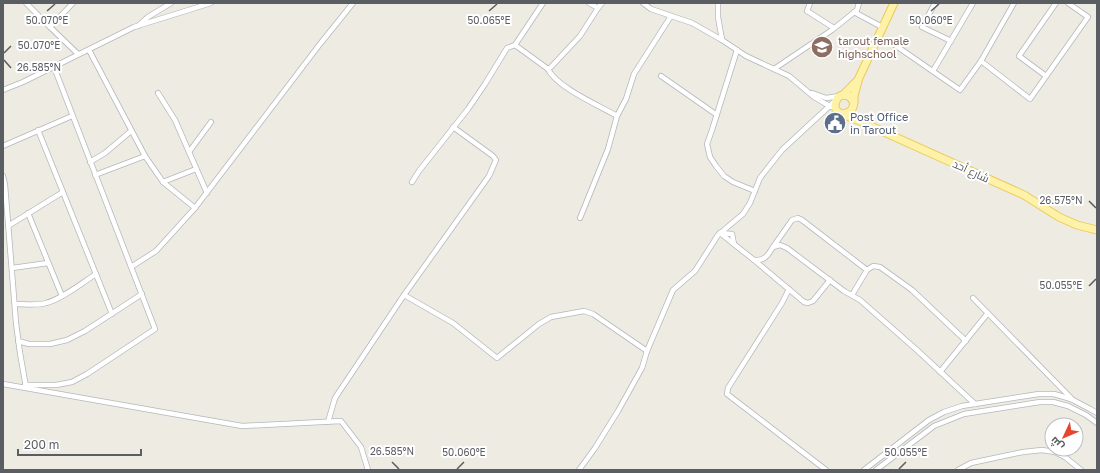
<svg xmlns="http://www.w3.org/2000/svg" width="1100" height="473" viewBox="0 0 1100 473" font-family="'Golos Text',Cairo,sans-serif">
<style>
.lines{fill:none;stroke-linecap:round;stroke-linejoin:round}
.minor-casing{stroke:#b4b7bc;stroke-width:6}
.primary-casing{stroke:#edca5a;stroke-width:9}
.minor{stroke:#fff;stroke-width:4.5}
.primary{stroke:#fdf2a7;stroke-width:7}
.ticks{fill:none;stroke:#5a5d62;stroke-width:1.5}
.labels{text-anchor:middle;stroke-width:4;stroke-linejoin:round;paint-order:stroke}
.education-label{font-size:11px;fill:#785e54;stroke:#fff;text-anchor:start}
.service-label{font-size:11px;fill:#4e5e75;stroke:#fff;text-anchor:start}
.street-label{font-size:11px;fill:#5a5d62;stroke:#fff}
.ticks-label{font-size:10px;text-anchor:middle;fill:#5a5d62;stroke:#fff;stroke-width:4;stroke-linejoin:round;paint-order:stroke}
</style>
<rect width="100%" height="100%" fill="#edebe2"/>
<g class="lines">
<!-- minor casing -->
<g class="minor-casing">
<g id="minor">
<path d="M26 3 50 27"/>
<path d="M73 3 50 27 78 54"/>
<path d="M543 3 515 45 548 69 551 67 580 36 598 8 602 3"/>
<path d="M589 3 598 8"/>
<path d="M643 3 651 9 692 23 722 40 746 56 789 76 814 97 831 107"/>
<path d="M718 3V17L722 40"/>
<path d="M810 3 807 11 834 28"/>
<path d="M935 3 922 27 951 41"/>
<path d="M854 12 882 27"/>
<path d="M138 26 148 17 171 3"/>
<path d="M876 41H889L960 90 981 61 1014 3"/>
<path d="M89 50 145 156"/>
<path d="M737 50 712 130 707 144 710 157 716 166 724 176 733 182 755 191"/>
<path d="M981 61 1030 99 1088 17 1068 3"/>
<path d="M548 69C556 87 600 106 617 116"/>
<path d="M774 69 832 30 857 10 859 3"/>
<path d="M933 71 973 3"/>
<path d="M661 76 717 115"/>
<path d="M1046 76 1019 56 1056 3"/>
<path d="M3 90 23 82 134 27 211 3"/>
<path d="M158 93 175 120 207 193"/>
<path d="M812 93 826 98 840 96"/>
<path d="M38 130 112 314"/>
<path d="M3 146 72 116"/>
<path d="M189 152 211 122"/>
<path d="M90 162 105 153 131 131"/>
<path d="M95 175 145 156 163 182 195 208 156 251 131 267"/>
<path d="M3 176 5 185 16 323 20 353 26 387"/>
<path d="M163 182 196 169"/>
<path d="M412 182 419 171 468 109 485 84 507 48 515 45"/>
<path d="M195 208 320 44 353 3"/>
<path d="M28 213 62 296"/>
<path d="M580 218 608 149 617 116 626 99 634 74 671 16"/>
<path d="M8 226 63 192"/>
<path d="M720 233 754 260C765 261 768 255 773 247L780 245 787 248 844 291 860 300 918 351 975 404"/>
<path d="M720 233 732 234 734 244"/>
<path d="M773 247 792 220 798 218 802 220 867 270"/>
<path d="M754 260 804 302 808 303 813 301 830 280"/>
<path d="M12 268 48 263"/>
<path d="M789 289 782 303 728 388 727 394 826 470"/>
<path d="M404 295 489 176 496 160 493 156 453 127"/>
<path d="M852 295 867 270 873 266 880 267 912 290 966 341"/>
<path d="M973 298 1071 398"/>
<path d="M15 304C25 304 36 306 46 303 62 299 82 283 96 274"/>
<path d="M18 341 29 344H50L67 340 85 331 142 294"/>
<path d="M940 372 988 313"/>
<path d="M3 384 242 426 341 421 361 447 368 470"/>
<path d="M25 385H56L72 382 87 374 155 329 54 67"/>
<path d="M328 422 335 398 404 295 453 323 497 358 539 324 551 317 584 311 593 314 647 351"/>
<path d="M579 470 595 448 618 411 642 368 647 351 673 290 695 271 718 235 743 214 750 203 760 178 782 150 836 100"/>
<path d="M864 470 929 420 944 412 962 406 1039 394H1054L1071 399 1090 409 1097 413"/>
<path d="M876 470 934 426 964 414 1040 402H1053L1068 406 1086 415 1097 423"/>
<path d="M958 470 971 463 1023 452 1042 450 1055 452 1065 457 1081 470"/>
</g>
</g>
<!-- primary casing -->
<g class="primary-casing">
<g id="primary">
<path d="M843 95 858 80 894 3"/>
<path d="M854 102V96L858 81"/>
<path d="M843 114C851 112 853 110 854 102L849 96C848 96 844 95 843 95 836 96 833 106 837 111 841 115 850 117 855 119L1024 195 1059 217 1077 225 1097 230"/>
</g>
</g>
<!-- minor -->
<use href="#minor" class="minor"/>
<!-- primary -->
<use href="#primary" class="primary"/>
</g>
<!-- ticks -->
<path class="ticks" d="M47 11 55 4M489 11 497 4M931 11 939 4M4 53 11 46M4 60 11 68M1089 201 1096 208M1089 286 1096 279M392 462 399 469M457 469 464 462M899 469 906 462"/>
<!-- icons -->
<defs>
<g id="school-disc" transform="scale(1.15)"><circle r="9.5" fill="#8d6e63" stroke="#fff"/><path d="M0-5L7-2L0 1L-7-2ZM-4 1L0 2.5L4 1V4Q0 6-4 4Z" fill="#fff"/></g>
<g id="civic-disc" transform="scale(1.15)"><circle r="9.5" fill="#5c6f8a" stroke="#fff"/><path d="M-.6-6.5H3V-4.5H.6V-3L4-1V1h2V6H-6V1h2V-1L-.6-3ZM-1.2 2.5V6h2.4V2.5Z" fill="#fff"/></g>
</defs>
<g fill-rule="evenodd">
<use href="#school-disc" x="822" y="47"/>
<use href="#civic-disc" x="835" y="123"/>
</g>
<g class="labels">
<!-- education labels -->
<g class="education-label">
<text x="838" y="45">tarout female<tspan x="838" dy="13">highschool</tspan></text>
</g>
<!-- service labels -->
<g class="service-label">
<text x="850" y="121">Post Office<tspan x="850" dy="13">in Tarout</tspan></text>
</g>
<!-- street labels -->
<g class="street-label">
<text transform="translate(971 171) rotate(25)" y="4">شارع أحد</text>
</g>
</g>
<g class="ticks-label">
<text x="47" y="24">50.070°E</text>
<text x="489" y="24">50.065°E</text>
<text x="931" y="24">50.060°E</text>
<text x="39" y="49">50.070°E</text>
<text x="39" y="71">26.585°N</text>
<text x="1061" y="204">26.575°N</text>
<text x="1061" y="289">50.055°E</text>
<text x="392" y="455">26.585°N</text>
<text x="464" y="456">50.060°E</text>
<text x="906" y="456">50.055°E</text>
</g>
<!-- border -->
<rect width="1100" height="473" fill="none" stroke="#5a5d62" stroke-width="8"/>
<!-- north arrow -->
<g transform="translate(1064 437) rotate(226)"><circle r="19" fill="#ffffff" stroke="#bdbec0"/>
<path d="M0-3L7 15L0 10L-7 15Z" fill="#e44630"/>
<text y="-6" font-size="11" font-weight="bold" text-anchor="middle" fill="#5a5d62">ش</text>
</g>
<!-- scale -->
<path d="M18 449v6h123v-6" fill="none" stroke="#5a5d62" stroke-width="2"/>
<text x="24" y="449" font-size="12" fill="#5a5d62" stroke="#ffffff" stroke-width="3" paint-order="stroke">200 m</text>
</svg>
